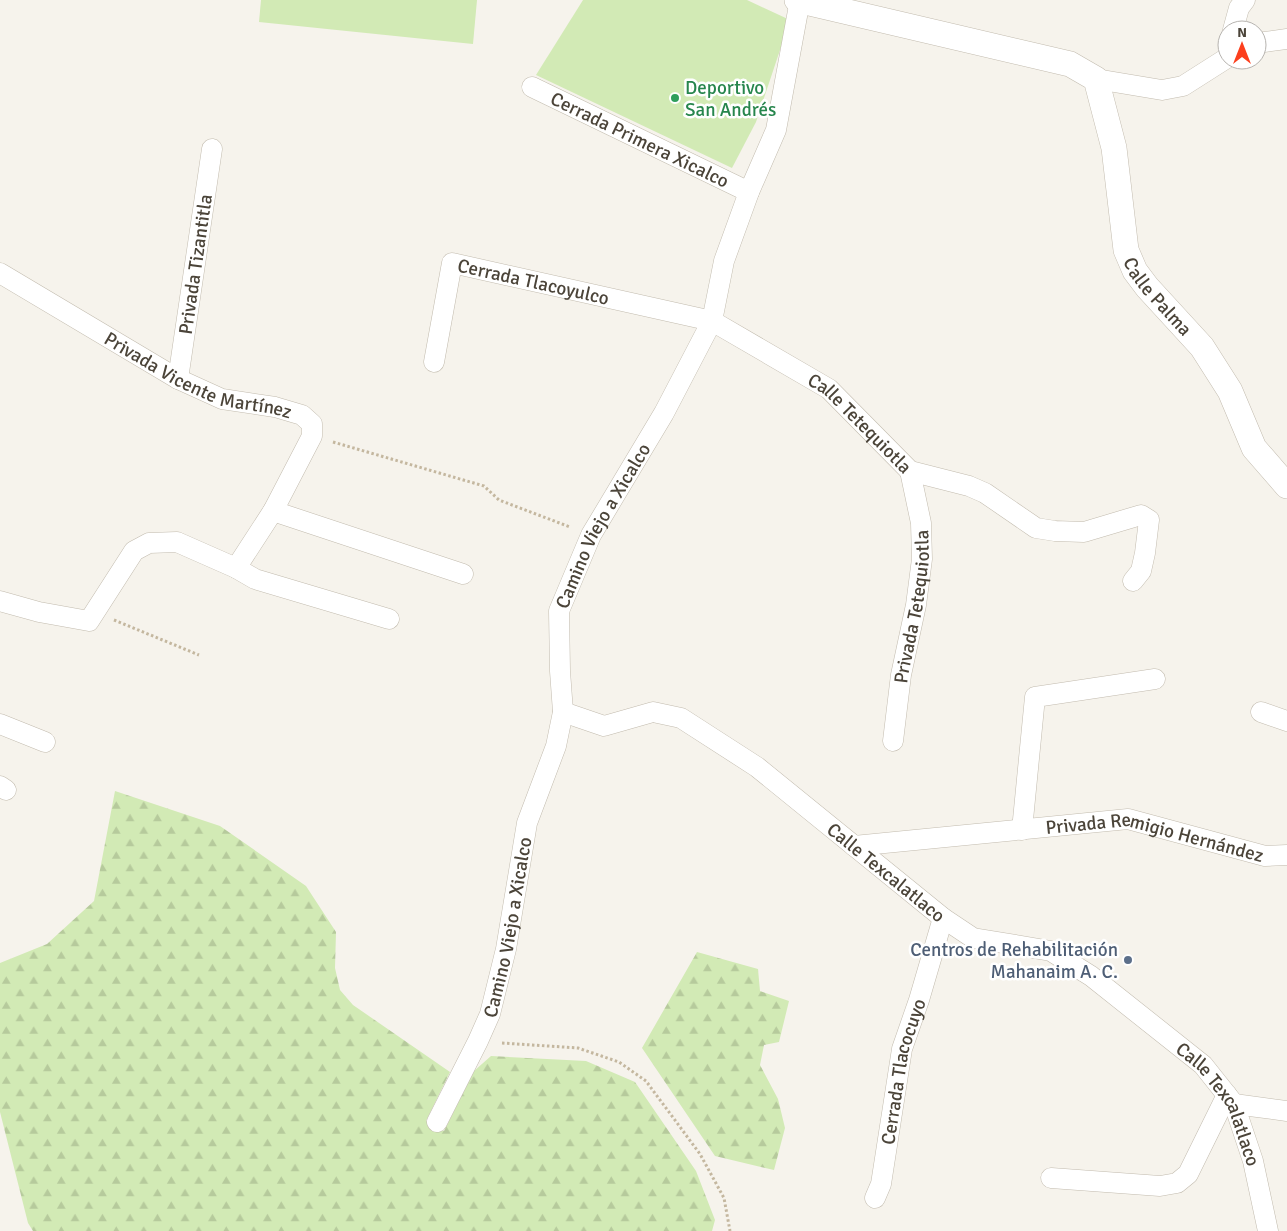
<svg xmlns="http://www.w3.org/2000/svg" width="1287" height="1231" viewBox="0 0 1287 1231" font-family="Signika,sans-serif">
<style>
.grass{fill:#d2eab5}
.forest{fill:url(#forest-firs)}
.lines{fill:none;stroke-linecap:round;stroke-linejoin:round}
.minor-casing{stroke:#c2bbae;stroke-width:21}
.tertiary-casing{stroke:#c2bbae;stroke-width:26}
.path{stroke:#c4b79f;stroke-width:3;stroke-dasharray:2.5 2.5;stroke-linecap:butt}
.minor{stroke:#fff;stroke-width:20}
.tertiary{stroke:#fff;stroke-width:25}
.leisure-dot{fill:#2e9e5b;stroke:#fff;stroke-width:2}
.service-dot{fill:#5c6f8a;stroke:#fff;stroke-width:2}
.labels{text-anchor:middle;stroke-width:5;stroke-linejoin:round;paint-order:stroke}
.leisure-label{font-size:19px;fill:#27864d;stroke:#fff;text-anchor:start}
.street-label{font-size:19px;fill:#4b4439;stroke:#fff}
.service-label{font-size:19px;fill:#4e5e75;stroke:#fff;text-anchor:end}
</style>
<defs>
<pattern id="forest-firs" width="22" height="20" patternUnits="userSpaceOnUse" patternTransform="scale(1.25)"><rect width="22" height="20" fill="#d2eab5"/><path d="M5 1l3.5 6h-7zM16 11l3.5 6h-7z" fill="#b6ca9c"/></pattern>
</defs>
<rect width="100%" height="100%" fill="#f6f3ec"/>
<!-- grass -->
<g class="grass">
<path d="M261 0H477L473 44 259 22Z"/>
<path d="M583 0H747L790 20 756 122 732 168 536 75Z"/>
</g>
<!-- forest -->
<g class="forest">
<path d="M115 791 220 826 306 886 336 932 335 968 340 990 353 1005 450 1072 426 1121 444 1131 474 1071 491 1056 586 1061 635 1082 696 1171 715 1220 712 1231H33L28 1223 0 1112V963L47 944 94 901Z"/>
<path d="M697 952 758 969 760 991 789 1001 779 1042 764 1045 760 1065 778 1099 785 1128 774 1170 715 1156 642 1048Z"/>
</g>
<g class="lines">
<!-- minor casing -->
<g class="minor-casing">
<g id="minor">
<path d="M1233 30 1239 8 1245 0"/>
<path d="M1257 43 1287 39"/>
<path d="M1096 79 1162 90 1183 86 1227 58"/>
<path id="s1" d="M532 87 749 192"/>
<path id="s2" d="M0 273 178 379 222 399 275 407 302 415 312 424V436L273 511 236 568 177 542 149 543 134 551 89 621 39 612 0 601"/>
<path id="s3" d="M434 362 452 263 712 321 829 389 910 471 969 486 985 493 1036 528 1055 531 1084 532 1141 515 1149 520 1145 553 1141 571 1133 581"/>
<path id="s4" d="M178 379 212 149"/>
<path d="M273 511 463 574"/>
<path d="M236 568 255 579 389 619"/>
<path id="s5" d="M563 712 604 726 653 712 681 718 757 767 943 918 973 938 1051 951 1091 976 1203 1065 1234 1104 1253 1161 1268 1231"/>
<path d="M1261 712 1287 721"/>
<path d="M0 724 45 742"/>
<path id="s6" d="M893 741 901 675 916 605 922 559 921 523 910 471"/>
<path d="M0 786 6 790"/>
<path d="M1022 830 1035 697 1155 679"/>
<path id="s7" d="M854 846 1128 819 1265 856 1287 855"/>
<path d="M1234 1104 1287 1111"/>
<path id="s8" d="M437 1122 478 1041 490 1014 506 949 527 823 556 746 563 712 560 671 559 611 591 535 664 413 712 321 724 261 749 192 776 130 800 0"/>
<path d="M1051 1178 1160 1186 1177 1183 1188 1174 1227 1095"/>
<path id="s9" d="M875 1198 881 1184 902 1049 919 1000 943 918"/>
</g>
</g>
<!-- tertiary casing -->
<g class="tertiary-casing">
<g id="tertiary">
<path id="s10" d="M797 0 1070 64 1096 79 1114 148 1126 250 1135 271 1147 287 1202 347 1230 391 1254 448 1287 486"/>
</g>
</g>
<!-- path -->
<g class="path">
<path d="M333 442 484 486 499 500 570 527"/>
<path d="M114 620 199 655"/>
<path d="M502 1043 578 1048 619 1062 646 1081 700 1154 724 1198 730 1231"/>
</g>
<!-- minor -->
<use href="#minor" class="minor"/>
<!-- tertiary -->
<use href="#tertiary" class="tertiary"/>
</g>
<!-- markers -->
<circle class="leisure-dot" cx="675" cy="98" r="5"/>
<circle class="service-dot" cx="1128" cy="960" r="5"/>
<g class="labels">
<!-- leisure labels -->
<g class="leisure-label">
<text x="685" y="94">Deportivo<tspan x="685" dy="22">San Andrés</tspan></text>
</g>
<!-- street labels -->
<g class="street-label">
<text dy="7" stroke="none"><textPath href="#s1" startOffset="120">Cerrada Primera Xicalco</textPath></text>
<text dy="7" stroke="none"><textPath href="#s4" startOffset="116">Privada Tizantitla</textPath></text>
<text dy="7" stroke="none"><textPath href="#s3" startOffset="184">Cerrada Tlacoyulco</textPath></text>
<text dy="7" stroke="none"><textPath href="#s10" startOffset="541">Calle Palma</textPath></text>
<text dy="7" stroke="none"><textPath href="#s2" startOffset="225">Privada Vicente Martínez</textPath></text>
<text dy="7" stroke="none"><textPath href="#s3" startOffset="548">Calle Tetequiotla</textPath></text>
<text dy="7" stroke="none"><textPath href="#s8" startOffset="629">Camino Viejo a Xicalco</textPath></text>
<text dy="7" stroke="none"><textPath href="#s6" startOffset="136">Privada Tetequiotla</textPath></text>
<text dy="7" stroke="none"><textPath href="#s7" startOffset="304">Privada Remigio Hernández</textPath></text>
<text dy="7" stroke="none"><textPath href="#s5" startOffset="380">Calle Texcalatlaco</textPath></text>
<text dy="7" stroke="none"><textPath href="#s8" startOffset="209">Camino Viejo a Xicalco</textPath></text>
<text dy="7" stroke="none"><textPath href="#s9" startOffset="130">Cerrada Tlacocuyo</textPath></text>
<text dy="7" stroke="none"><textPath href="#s5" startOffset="800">Calle Texcalatlaco</textPath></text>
</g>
<!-- service labels -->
<g class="service-label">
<text x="1118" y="956">Centros de Rehabilitación<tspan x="1118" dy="22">Mahanaim A. C.</tspan></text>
</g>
</g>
<!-- north arrow -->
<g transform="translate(1242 45)"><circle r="24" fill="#ffffff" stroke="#b7b4b0"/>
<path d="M0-4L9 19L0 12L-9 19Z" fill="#fc3f1d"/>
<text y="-8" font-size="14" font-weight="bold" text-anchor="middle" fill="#4b4439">N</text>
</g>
</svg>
